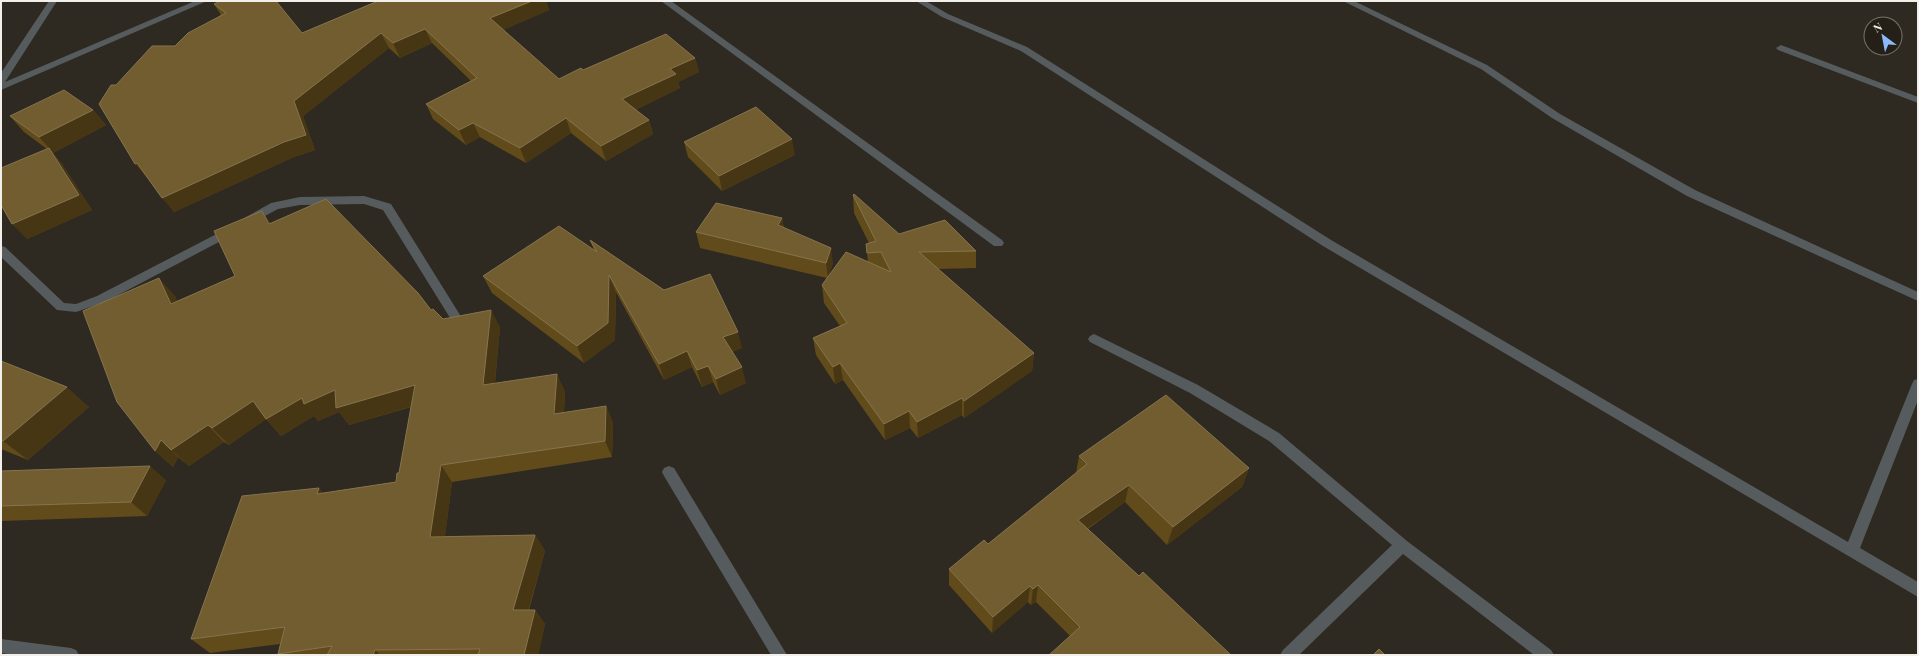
<svg xmlns="http://www.w3.org/2000/svg" width="1919" height="656" viewBox="0 0 1919 656" font-family="'Playfair Display',serif">
<style>
.lines{fill:none;stroke-linecap:round;stroke-linejoin:round}
.street{fill:#565c5e;fill-rule:evenodd}
.wall{fill:#624b1b}
.shaded-wall{fill:#473614}
.building{fill:#725d31;stroke:#86744e}
</style>
<rect width="100%" height="100%" fill="#2e2921"/>
<g class="lines">
<!-- street -->
<g class="street">
<path d="M49 1H57L5 82 195 1H207L1 90V83L4 82 1 83V73Z"/>
<path d="M661 1H671L1002 240 1004 243 1002 246H994Z"/>
<path d="M916 1H926L948 14 1027 47 1331 240 1848 542 1912 384 1914 380 1918 379V400L1860 548 1918 582V597L1323 246 1021 51 942 17Z"/>
<path d="M1343 1H1354L1487 65 1560 114 1695 190 1918 292V301L1687 196 1552 118 1481 69Z"/>
<path d="M1781 45 1918 97V103L1778 50 1776 48Z"/>
<path d="M364 196 391 204 460 315 462 318 460 321H452L383 210 364 204 300 205 278 209 250 224 245 220 246 217 271 203 300 197Z"/>
<path d="M232 226 236 227 238 230 236 233 105 302 76 312 57 310 1 257V246L5 247 64 303 76 304 97 296Z"/>
<path d="M1094 334 1198 385 1279 433 1407 541 1551 650 1554 655H1534L1403 554 1299 655H1280L1283 650 1392 545 1269 441 1190 393 1090 342 1088 339 1090 336Z"/>
<path d="M669 466 674 468 787 655H771L664 476 662 472 664 468Z"/>
<path d="M1 639 71 648 76 650 79 655H14L1 653Z"/>
</g>
</g>
<!-- wall -->
<g class="wall">
<path d="M378 1H546L549 10 503 30 559 79 583 70 695 58 699 72 678 82 680 88 635 110 649 120 653 134 606 161 571 133 526 163 480 137 466 145 433 119 426 104 471 81 432 43 400 58 389 48 303 116 315 150 294 157 174 212 148 178H147L116 85 175 46 221 15 214 4 302 33Z"/>
<path d="M93 110 106 125 53 153 62 164 92 210 27 239 47 149 24 132 10 116Z"/>
<path d="M684 142 795 155 722 191 688 157Z"/>
<path d="M853 195 899 234 976 251V268L938 269 1034 353 1032 371 964 418 962 415 918 438 910 428 885 440 843 380 835 384 816 355 813 338 840 326 824 303 822 285 827 278 700 248 696 232 782 218 784 228 833 263 829 275 868 262 866 244 869 243 854 213Z"/>
<path d="M270 223 431 310 443 319 500 327 495 383 565 391 564 413 606 406 613 423 612 457 452 482 445 536 535 535 545 551 529 610H535L545 624 538 655H278V654L280 644 210 653 191 639 323 493 396 482 399 473 411 407 349 425 339 412 318 421 314 416 281 436 266 419 229 445 224 442 189 466 178 457 173 467 155 451 175 296 177 301 235 276Z"/>
<path d="M590 240 742 348 732 352 746 383 720 395 713 382 702 387 692 367 664 380 616 292 615 340 584 363 492 293 483 276 594 250Z"/>
<path d="M1 361 89 407 28 460 1 449Z"/>
<path d="M1079 456 1249 468 1242 487 1167 545 1125 502 1088 529 1139 576 1070 636 1036 602 1031 605 1028 602 992 633 949 585V569L988 544 1076 473Z"/>
<path d="M166 480 147 516 1 521V506Z"/>
</g>
<!-- shaded-wall -->
<g class="shaded-wall">
<path d="M532 1H546L549 10 496 33 490 18Z"/>
<path d="M425 29 432 43 400 58 393 43Z"/>
<path d="M381 33 389 48 303 116 315 150 294 157 174 212 162 198 294 101Z"/>
<path d="M695 58 699 72 678 82 680 88 626 114 622 99 670 69Z"/>
<path d="M93 110 106 125 53 153 62 164 92 210 27 239 12 224 49 148 39 137Z"/>
<path d="M566 118 571 133 526 163 520 148Z"/>
<path d="M649 120 653 134 606 161 601 146Z"/>
<path d="M473 123 480 137 466 145 459 130Z"/>
<path d="M792 139 795 155 722 191 719 176Z"/>
<path d="M137 163 149 178H147L135 164Z"/>
<path d="M262 211 275 229 269 224Z"/>
<path d="M782 218 785 234 778 225Z"/>
<path d="M831 248 833 263 828 278 826 263Z"/>
<path d="M609 275 616 292 615 340 584 363 577 346Z"/>
<path d="M159 278 175 296 186 322 171 304Z"/>
<path d="M491 310 500 327 493 402 483 385Z"/>
<path d="M738 332 742 348 728 354 723 337Z"/>
<path d="M687 351 692 367 664 380 659 364Z"/>
<path d="M1034 353 1032 371 964 418V401Z"/>
<path d="M840 363 843 380 835 384 833 367Z"/>
<path d="M708 366 713 382 702 387 697 370Z"/>
<path d="M742 367 746 383 720 395 716 379Z"/>
<path d="M557 374 565 391 563 431 554 414Z"/>
<path d="M415 385 426 402 349 425 339 412 318 421 314 416 281 436 266 419 302 398 335 390Z"/>
<path d="M67 387 89 407 28 460 3 441Z"/>
<path d="M962 398V415L918 438 917 422Z"/>
<path d="M253 401 268 418 229 445 212 428Z"/>
<path d="M606 406 613 423 612 457 605 441Z"/>
<path d="M909 411 910 428 885 440 884 424Z"/>
<path d="M208 425 224 442 189 466 171 450Z"/>
<path d="M161 440 178 457 173 467 155 451Z"/>
<path d="M441 465 452 482 443 552 430 537Z"/>
<path d="M150 466 166 480 147 516 131 502Z"/>
<path d="M1249 468 1242 487 1167 545 1173 527Z"/>
<path d="M1129 485 1125 502 1075 537 1078 520Z"/>
<path d="M319 488 333 504 317 494Z"/>
<path d="M535 535 545 551 524 625 513 610Z"/>
<path d="M1038 585 1036 602 1031 605 1033 589Z"/>
<path d="M1030 586 1028 602 992 633 993 617Z"/>
<path d="M535 610 545 624 538 655H524Z"/>
<path d="M375 650 380 655H373Z"/>
</g>
<!-- building -->
<g class="building">
<path d="M220 1H276L302 33 378 1H532L490 18 559 79 581 68 583 70 666 34 695 58 670 69 676 74 622 99 649 120 601 146 566 118 520 148 473 123 459 130 426 104 477 78 425 29 393 43 381 33 294 101 306 135 284 142 162 198 137 163 135 164 99 104 111 85H116L152 46H175L188 33 226 13 214 4Z"/>
<path d="M64 90 93 110 39 137 10 116Z"/>
<path d="M756 107 792 139 719 176 684 142Z"/>
<path d="M49 148 79 195 12 224 1 205V168Z"/>
<path d="M854 194 899 234 945 220 976 251 919 252 1034 353 964 401 962 398 917 422 909 411 884 424 840 363 833 367 813 338 847 323 822 285 846 252 891 272 881 252 867 253 866 244 876 241 853 195Z"/>
<path d="M326 199 418 293 431 310 433 309 443 319 491 310 483 385 557 374 554 414 606 406 605 441 441 465 430 537 535 535 513 610H535L524 655H478L480 649 375 650 373 655H327L332 646 278 654 285 627 191 639 242 496 319 488 317 494 396 482 397 473H399L415 385 336 408 335 390 304 404 302 398 266 419 253 401 212 428 208 425 171 450 161 440 155 451 117 402 83 311 159 278 171 304 235 276 214 231 262 211 269 224Z"/>
<path d="M716 203 782 218 778 225 831 248 826 263 696 232Z"/>
<path d="M559 226 597 252 590 240 664 290 710 274 738 332 723 337 742 367 716 379 708 366 697 370 687 351 659 364 609 275 608 323 577 346 483 276Z"/>
<path d="M1 361 67 387 3 441 1 440Z"/>
<path d="M1166 395 1249 468 1173 527 1129 485 1078 520 1139 576 1143 572 1231 655H1049L1080 627 1038 585 1033 589 1030 586 993 617 949 569 984 540 988 544 1087 464 1079 456Z"/>
<path d="M150 466 131 502 1 506V471Z"/>
<path d="M1379 649 1385 655H1373Z"/>
</g>
<!-- border -->
<rect width="1919" height="656" fill="none" stroke="#f3efea" stroke-width="4"/>
<!-- north arrow -->
<g transform="translate(1883 36) rotate(328)"><circle r="19" fill="#242017" stroke="#77736b"/>
<path d="M0-3L7 15L0 10L-7 15Z" fill="#8cb9fc"/>
<text y="-6" font-size="11" font-weight="bold" text-anchor="middle" fill="#f3efea">N</text>
</g>
</svg>
